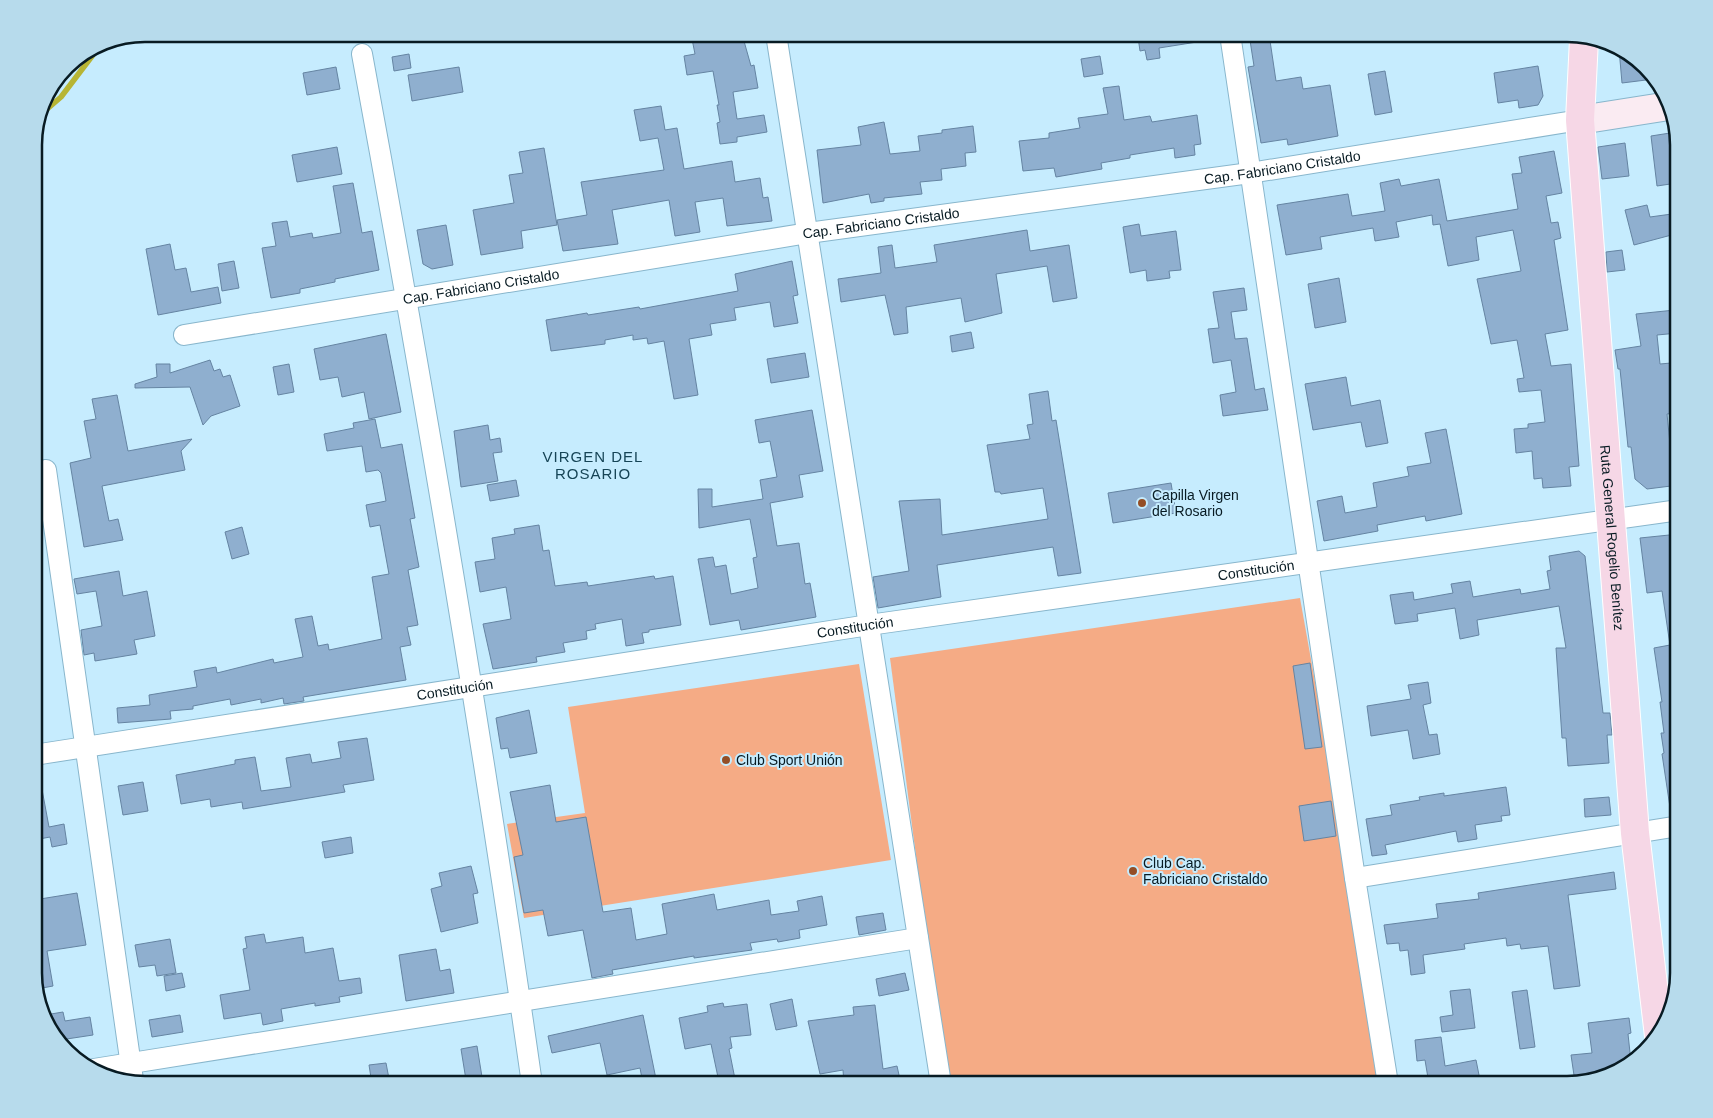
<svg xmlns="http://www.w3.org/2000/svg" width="1713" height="1118" viewBox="0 0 1713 1118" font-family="Helvetica,sans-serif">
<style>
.green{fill:#f5ab85}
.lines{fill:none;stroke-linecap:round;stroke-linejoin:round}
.stream{stroke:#b7b534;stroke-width:5.5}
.building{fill:#8fafcf;stroke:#6584a2}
.street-casing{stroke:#88b6cc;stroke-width:22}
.secondary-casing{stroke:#88b6cc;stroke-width:30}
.primary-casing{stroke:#fff;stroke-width:30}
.street{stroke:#fff;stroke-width:20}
.secondary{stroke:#faebf2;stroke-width:28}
.primary{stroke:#f6d7e6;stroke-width:28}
.poi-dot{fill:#944e26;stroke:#c6ecfe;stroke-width:2}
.labels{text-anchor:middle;stroke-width:4;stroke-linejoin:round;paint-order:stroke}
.street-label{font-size:14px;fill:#081b23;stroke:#c6ecfe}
.poi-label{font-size:14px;fill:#081b23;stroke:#c6ecfe;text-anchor:start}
.neighbourhood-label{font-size:15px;letter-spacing:1px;fill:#164456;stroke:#c6ecfe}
.rim{fill:none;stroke:#081b23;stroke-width:2.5}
</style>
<rect width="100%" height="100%" fill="#c6ecfe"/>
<!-- green -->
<g class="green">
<path d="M1300 598 1387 1084H946L890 658Z"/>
<path d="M859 664 891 860 524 918 507 824 585 813 568 707Z"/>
</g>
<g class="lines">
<!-- stream -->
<path class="stream" d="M39 116 61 97 102 43"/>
</g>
<!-- building -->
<g class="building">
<path d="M691 34H742L751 66 754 65 758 88 733 92 737 119 764 115 767 132 737 137V142L720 144 717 123 720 122 717 105H719L713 71 687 75 684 56 695 54Z"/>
<path d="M1155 34H1196L1197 42 1159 48 1160 58 1147 60 1145 50 1140 51 1138 37Z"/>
<path d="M1249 34H1269L1276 81 1301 77 1303 89 1330 85 1338 136 1288 145 1287 139 1261 143 1248 67 1254 66Z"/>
<path d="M1619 49 1629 52 1654 79 1622 83Z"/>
<path d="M409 54 411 68 394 71 392 57Z"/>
<path d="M1100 56 1103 74 1084 77 1081 59Z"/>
<path d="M1538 66 1543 96 1538 105 1519 108 1518 100 1498 103 1494 73Z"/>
<path d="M336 67 340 89 307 95 303 73Z"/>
<path d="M459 67 463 92 412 101 408 75Z"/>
<path d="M1385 71 1392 112 1375 115 1368 74Z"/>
<path d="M1119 86 1124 120 1150 116 1152 122 1197 115 1201 144 1194 145 1195 155 1175 158 1174 148 1130 155V158L1101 163 1102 169 1056 177 1054 168 1023 171 1019 141 1049 138V133L1080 128 1078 118 1108 114 1103 88Z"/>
<path d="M661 106 665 130 677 128 684 169 732 161 735 182 760 178 763 198 768 197 772 221 727 226 723 198 695 202 700 232 675 236 669 200 612 210 618 244 563 251 557 220 587 215 581 182 664 170 658 138 640 141 634 110Z"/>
<path d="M884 122 890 154 920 151 918 136 942 133V130L973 126 976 152 965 153 966 166 941 169 942 180 920 182 922 194 884 198V201L871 203 869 194 823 203 817 150 861 145 858 127Z"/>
<path d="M1670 133 1677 183 1657 186 1651 136Z"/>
<path d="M1625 143 1629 176 1602 179 1598 147Z"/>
<path d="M337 147 342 174 297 182 292 155Z"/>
<path d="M544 148 557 225 521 231 523 248 481 255 473 210 514 203 509 175 523 173 519 152Z"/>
<path d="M1554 151 1562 193 1546 196 1551 223 1558 222 1561 238 1554 240 1568 330 1545 334 1551 366 1571 364 1579 466 1569 467 1571 486 1543 488 1542 478 1534 479 1532 451 1516 453 1514 429 1528 428V424L1545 422 1541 390 1519 392 1517 379 1524 378 1517 340 1491 344 1477 279 1521 271 1513 230 1476 237 1479 260 1448 266 1440 224 1433 225 1432 215 1396 222 1399 237 1375 241 1373 228 1320 237 1322 249 1286 255 1277 205 1348 194 1352 216 1385 211 1380 183 1399 179 1401 186 1439 179 1447 221 1518 209 1512 174 1522 173 1519 157Z"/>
<path d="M353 183 362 233 372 231 379 270 335 279V282L300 289V293L271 298 262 248 276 246 272 223 287 221 290 237 312 233 313 238 341 233 333 186Z"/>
<path d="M1647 205 1650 217 1679 213V233L1634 245 1625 210Z"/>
<path d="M1139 224 1141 236 1176 231 1181 270 1169 271 1170 278 1147 281 1146 270 1130 273 1123 227Z"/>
<path d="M446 225 453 265 432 269 423 264 417 230Z"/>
<path d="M1027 230 1030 251 1069 245 1077 298 1053 302 1047 266 996 274 1002 313 965 322 961 298 906 307 908 333 894 335 885 295 841 302 838 279 881 273 878 247 892 245 895 268 937 262 934 245Z"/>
<path d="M170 244 175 270 186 268 191 292 218 287 221 303 158 315 146 249Z"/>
<path d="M1622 250 1625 270 1607 272 1606 252Z"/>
<path d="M234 261 239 288 222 291 218 264Z"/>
<path d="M792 261 798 295 793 296 798 323 774 327 770 302 734 308 736 320 710 324 712 335 689 339 698 395 674 399 664 341 648 344 647 338 633 340V335L605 340V344L551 351 546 320 587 313 588 315 639 307 640 309 738 291 735 274Z"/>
<path d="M1339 278 1346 322 1315 328 1308 284Z"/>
<path d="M1244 288 1247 310 1231 312 1235 339 1247 338 1255 390 1264 388 1268 410 1223 416 1220 395 1236 392 1231 360 1213 363 1208 329 1219 328 1213 292Z"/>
<path d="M1675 310 1678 333 1657 335 1660 364 1671 363 1677 413 1667 414 1670 444 1679 443V485L1647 489 1635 479 1631 447H1628L1620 369H1618L1615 350 1641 346 1636 314Z"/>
<path d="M971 332 974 348 952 352 950 336Z"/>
<path d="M386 334 401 412 369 419 364 392 342 397 338 377 320 380 314 349Z"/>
<path d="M805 353 809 377 771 383 767 359Z"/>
<path d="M210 360 214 371 220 369 223 377 230 375 240 406 211 416 203 425 190 387 135 388V384L157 377 156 364H170V373Z"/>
<path d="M289 364 294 392 278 395 273 367Z"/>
<path d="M1346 377 1351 406 1380 400 1388 443 1366 447 1361 422 1313 430 1305 384Z"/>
<path d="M1048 391 1052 421 1056 420 1081 573 1058 576 1053 547 937 565 941 597 878 608 873 577 909 571 899 501 940 499 942 535 1048 519 1043 488 1001 494 1000 492H995L987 445 1030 439 1027 425 1033 424 1029 394Z"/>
<path d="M117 395 128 451 192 439 181 451 185 470 102 486 109 521 118 519 123 540 84 547 70 463 91 458 84 421 96 419 92 399Z"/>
<path d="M812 410 823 471 799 475 803 497 770 503 777 546 799 543 805 584 810 583 816 617 741 630 739 620 710 625 698 559 713 557 715 567 726 565 731 594 758 588 753 558 757 557 750 519 699 528 698 489H712V507L763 499 760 480 777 477 770 441 759 443 755 420Z"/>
<path d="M375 419 381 448 402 444 415 518 410 519 419 567 408 570 418 625 407 627 411 645 400 647 406 680 303 697 304 701 284 704 283 698 261 703V699L231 705 230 699 193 706V709L170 711 171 719 118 723 117 708 150 705 149 695 197 687 194 671 216 667 217 673 273 659 274 663 303 657 295 619 312 616 318 646 328 644 329 650 382 639 372 577 389 574 380 525 370 527 366 505 386 501 381 473 378 470 366 472 362 446 327 451 324 434 354 428 353 423Z"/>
<path d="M488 425 490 440 500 438 502 452 493 453 498 481 461 487 454 431Z"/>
<path d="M1446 429 1462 514 1426 521 1425 516 1377 525 1378 531 1324 541 1317 501 1342 496 1345 513 1377 507 1373 483 1409 476 1407 467 1431 463 1425 433Z"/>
<path d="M516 480 519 496 490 501 487 485Z"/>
<path d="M1171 483 1176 513 1113 523 1108 493Z"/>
<path d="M539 525 543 551 549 550 555 586 587 582 588 586 654 576 655 579 673 576 681 625 649 630V632L642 633 644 643 626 646 622 619 595 624 596 629 586 631 587 639 563 643 565 652 536 657 537 662 493 669 483 624 511 619 506 587 480 592 475 562 495 559 492 538 515 534 514 529Z"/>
<path d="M242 527 249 554 232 559 225 532Z"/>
<path d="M1679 534V814H1671L1662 754 1664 753 1661 733H1664L1660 702H1662L1654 648 1670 645 1662 591 1647 593 1640 538Z"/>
<path d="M1579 551 1585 556 1603 713H1610L1612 735H1607L1609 763 1568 766 1566 738H1562L1556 648H1566L1559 606 1477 620 1479 635 1460 639 1455 608 1417 614 1418 621 1395 624 1390 595 1413 592 1414 600 1453 593 1451 584 1470 581 1473 597 1520 589 1521 594 1550 589 1547 571 1551 570 1549 556Z"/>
<path d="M119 571 123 596 147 591 155 636 134 640 137 654 95 661 94 653 84 655 81 630 102 626 96 591 77 594 74 579Z"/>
<path d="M1310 663 1322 747 1305 749 1293 666Z"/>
<path d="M1428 682 1431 703 1423 705 1429 735 1437 734 1440 754 1413 759 1408 730 1371 736 1367 706 1411 699 1408 685Z"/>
<path d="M529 710 537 753 510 758 508 748 501 749 496 718Z"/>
<path d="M367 738 374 780 343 785 345 792 243 809 242 802 211 807 210 799 181 804 176 775 235 764V760L255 757 261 791 291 787 286 758 310 754 312 763 341 758 338 742Z"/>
<path d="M143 782 148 811 123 815 118 786Z"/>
<path d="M41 784 49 827 64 824 67 844 52 847 50 837 34 840V785Z"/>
<path d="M550 785 556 822 586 817 603 912 631 908 636 940 667 934 662 904 714 894 717 910 769 900 771 915 799 911 797 901 822 896 827 925 799 930 800 938 778 942 777 939 750 943 752 950 694 958V956L612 970 613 974 592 978 583 930 548 936 543 910 524 913 514 857 523 855 510 792Z"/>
<path d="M1506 787 1510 815 1501 816 1502 821 1475 825 1477 839 1458 842 1456 831 1385 845 1387 854 1372 856 1366 819 1392 815 1390 805 1420 800 1419 797 1444 793V796Z"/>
<path d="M1609 797 1611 815 1585 817 1584 799Z"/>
<path d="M1331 801 1336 836 1304 841 1299 806Z"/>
<path d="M351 837 353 853 325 858 322 842Z"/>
<path d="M471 866 478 893 473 894 478 923 441 932 431 889 442 886 439 873Z"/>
<path d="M1614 872 1616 889 1568 895 1580 986 1554 989 1548 946 1521 949 1520 944 1507 946 1506 938 1464 944 1465 949 1423 955 1425 973 1411 975 1408 950 1400 951 1399 943 1387 944 1384 925 1438 918 1436 904 1479 899 1478 893Z"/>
<path d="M77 893 86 945 47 951 53 986 37 989 34 979V900Z"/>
<path d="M883 913 886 930 859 935 856 917Z"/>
<path d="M264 934 266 943 303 937 305 953 333 948 339 981 360 978 362 993 339 997 340 1002 315 1006V1003L281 1009 283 1021 263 1025 261 1013 224 1019 220 995 250 990 243 949 247 948 245 937Z"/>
<path d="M170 939 176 973 157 976 155 965 139 967 135 945Z"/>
<path d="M436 949 440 971 450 969 454 993 406 1001 399 955Z"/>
<path d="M182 973 185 987 166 991 164 976Z"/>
<path d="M905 973 909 990 879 996 876 979Z"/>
<path d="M1470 989 1475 1028 1442 1032 1440 1017 1453 1015 1450 991Z"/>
<path d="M1527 990 1535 1047 1520 1049 1512 992Z"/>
<path d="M792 999 797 1026 776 1030 770 1004Z"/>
<path d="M723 1003 724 1007 747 1004 751 1035 730 1037 732 1048 729 1049 735 1079 719 1082 711 1044 685 1049 679 1018 708 1012 707 1006Z"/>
<path d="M875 1005 883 1069 897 1066 901 1084H844L843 1070 820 1074 808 1021 854 1015 853 1007Z"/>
<path d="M63 1012 65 1021 90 1017 93 1035 60 1040 49 1028 45 1015Z"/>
<path d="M180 1015 183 1032 152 1037 149 1020Z"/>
<path d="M643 1015 657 1084H643L640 1068 607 1075 600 1043 552 1053 548 1036Z"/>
<path d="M1629 1018 1631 1033 1628 1034 1631 1062 1623 1069 1575 1082 1571 1055 1592 1053 1588 1023Z"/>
<path d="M1441 1037 1445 1066 1476 1060 1480 1080 1456 1084H1429L1425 1060 1417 1061 1415 1040Z"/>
<path d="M477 1046 482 1077 466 1080 461 1049Z"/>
<path d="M386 1063 390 1084H372L369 1065Z"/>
</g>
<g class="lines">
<!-- street casing -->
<g class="street-casing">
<g id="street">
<path d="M776 34 941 1084"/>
<path d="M1230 34 1355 878 1388 1084"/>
<path d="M362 54C425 396 483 740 532 1084"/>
<path id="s1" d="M184 335 808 233 1250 173 1580 120"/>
<path d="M46 470 133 1080"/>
<path id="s2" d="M34 755 869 625 1679 510"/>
<path d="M1355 878 1679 826"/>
<path d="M94 1069 918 938"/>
</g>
</g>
<!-- secondary casing -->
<g class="secondary-casing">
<path id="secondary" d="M1580 120 1669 106"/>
</g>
<!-- primary casing -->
<g class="primary-casing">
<g id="primary">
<path id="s3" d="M1584 39 1580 120 1635 833 1659 1036"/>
</g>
</g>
<!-- street -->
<use href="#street" class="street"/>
<!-- secondary -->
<use href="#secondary" class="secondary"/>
<!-- primary -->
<use href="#primary" class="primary"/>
</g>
<!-- markers -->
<g class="poi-dot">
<circle cx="1142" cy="503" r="5"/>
<circle cx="726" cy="760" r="5"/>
<circle cx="1133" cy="871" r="5"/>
</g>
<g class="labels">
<!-- street labels -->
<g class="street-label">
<text dy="5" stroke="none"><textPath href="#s1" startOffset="1111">Cap. Fabriciano Cristaldo</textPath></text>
<text dy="5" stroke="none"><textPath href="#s1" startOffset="706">Cap. Fabriciano Cristaldo</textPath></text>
<text dy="5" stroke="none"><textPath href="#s1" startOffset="301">Cap. Fabriciano Cristaldo</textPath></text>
<text dy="5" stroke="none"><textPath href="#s3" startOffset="500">Ruta General Rogelio Benítez</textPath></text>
<text dy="5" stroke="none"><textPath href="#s2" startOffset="1236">Constitución</textPath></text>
<text dy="5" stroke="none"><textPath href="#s2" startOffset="831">Constitución</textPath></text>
<text dy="5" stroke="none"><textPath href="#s2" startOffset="426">Constitución</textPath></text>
</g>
<!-- poi labels -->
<g class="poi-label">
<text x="1152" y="500">Capilla Virgen<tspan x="1152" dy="16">del Rosario</tspan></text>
<text x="736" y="765">Club Sport Unión</text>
<text x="1143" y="868">Club Cap.<tspan x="1143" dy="16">Fabriciano Cristaldo</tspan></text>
</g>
<!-- neighbourhood labels -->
<g class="neighbourhood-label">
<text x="593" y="462">VIRGEN DEL<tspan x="593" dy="17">ROSARIO</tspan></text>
</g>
</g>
<!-- crop -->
<path d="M0 0H1713V1118H0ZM145 42H1567A103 103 0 0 1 1670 145V973A103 103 0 0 1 1567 1076H145A103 103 0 0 1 42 973V145A103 103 0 0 1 145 42Z" fill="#b7dbec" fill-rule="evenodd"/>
<path class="rim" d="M145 42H1567A103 103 0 0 1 1670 145V973A103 103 0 0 1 1567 1076H145A103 103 0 0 1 42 973V145A103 103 0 0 1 145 42Z"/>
</svg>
